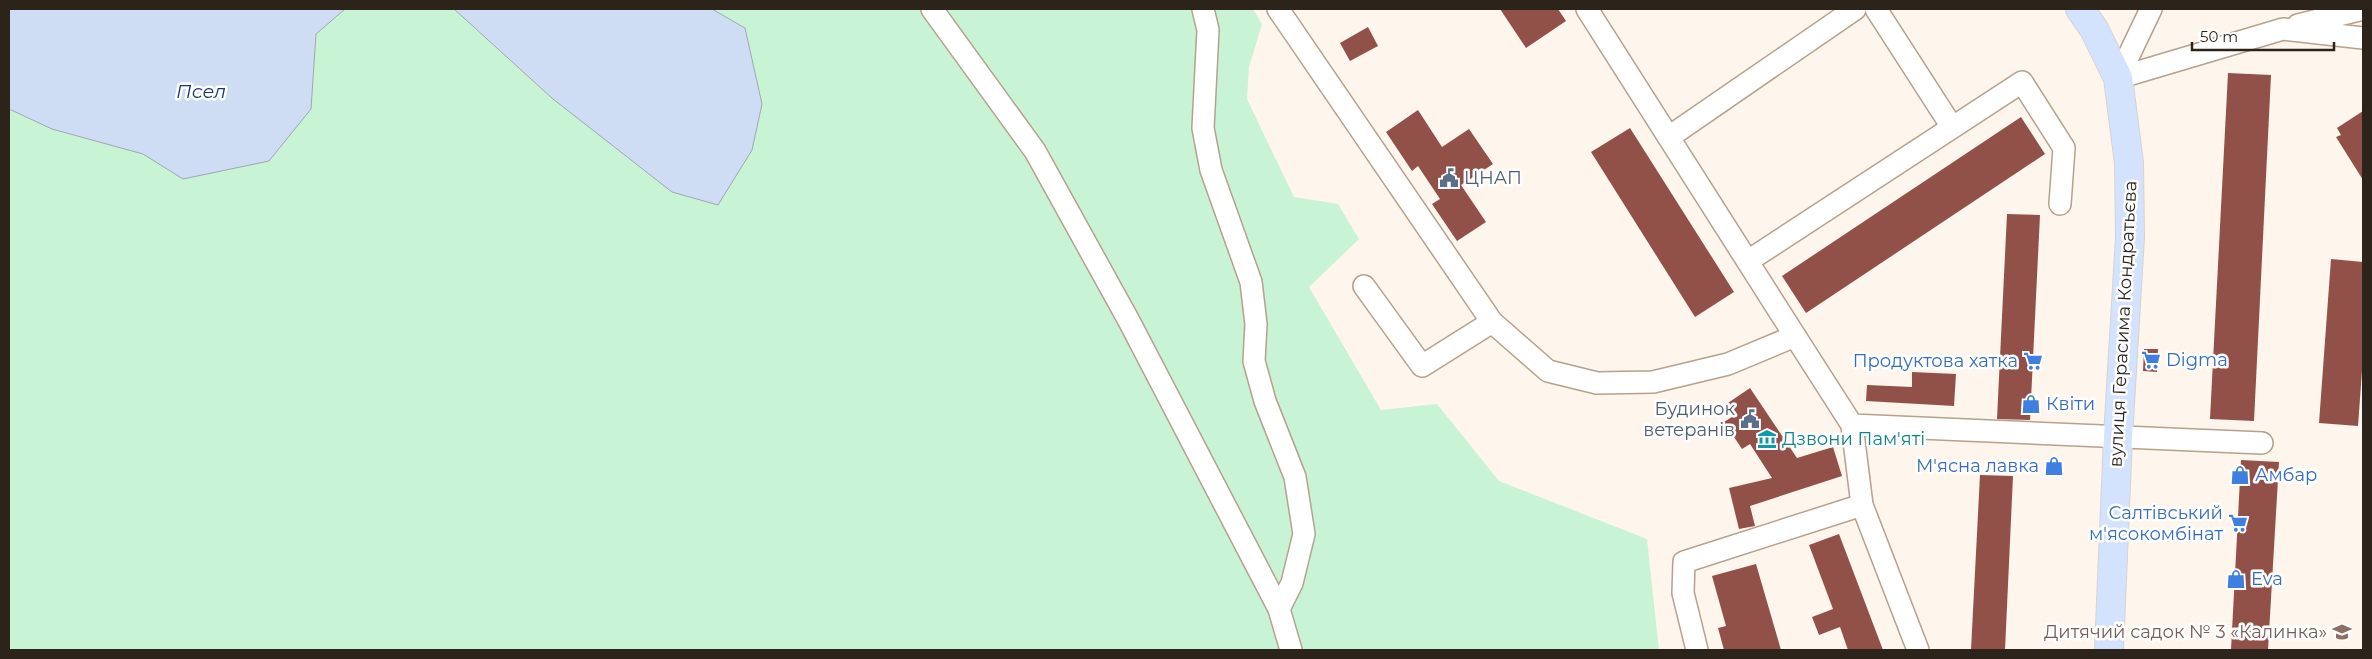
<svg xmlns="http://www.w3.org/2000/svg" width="2372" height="659" viewBox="0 0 2372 659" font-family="Montserrat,sans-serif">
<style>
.green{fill:#c8f4d5}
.water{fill:#cfddf4;stroke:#9ea6b3}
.building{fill:#925148}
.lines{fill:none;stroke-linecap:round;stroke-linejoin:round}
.minor-casing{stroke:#b6a18c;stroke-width:24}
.major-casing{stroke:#d5d3d1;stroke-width:30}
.minor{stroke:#fff;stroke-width:21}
.major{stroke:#d3e3fe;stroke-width:28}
.labels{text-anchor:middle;stroke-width:5;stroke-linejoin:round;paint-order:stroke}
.service-label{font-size:18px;fill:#4e5e75;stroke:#fff;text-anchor:start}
.street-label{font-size:18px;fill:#2c241b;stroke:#fff}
.shop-label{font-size:18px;fill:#366cbe;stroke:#fff;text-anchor:start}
.culture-label{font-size:18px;fill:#0d838f;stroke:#fff;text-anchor:start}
.education-label{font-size:18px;fill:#785e54;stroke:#fff;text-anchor:end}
.water-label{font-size:19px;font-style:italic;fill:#163677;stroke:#fff}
</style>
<rect width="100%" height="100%" fill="#fef5ec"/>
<!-- green -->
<path class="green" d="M345 9H454L553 99 745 28 712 9H1253L1262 24 1249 67 1247 99 1294 197 1338 204 1359 239 1309 287 1381 410 1437 404 1499 481 1647 539 1659 650H9V109L52 129 143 154 183 179 311 109 316 34Z"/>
<!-- water -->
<g class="water">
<path d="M9 9H345L316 34 311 109 269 161 183 179 143 154 52 129 9 109Z"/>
<path d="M454 9H712L745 28 762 104 752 150 718 205 672 192 553 99Z"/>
</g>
<!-- building -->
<g class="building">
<path d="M1500 9H1558L1566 21 1526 48Z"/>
<path d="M1368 27 1378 46 1350 61 1340 43Z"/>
<path d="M2228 73 2271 75 2254 421 2210 419Z"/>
<path d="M1418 110 1442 147 1469 129 1493 164 1461 185 1486 222 1457 241 1432 204 1440 199 1418 166 1412 171 1386 132Z"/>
<path d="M2363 111V180L2336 137 2341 135 2337 128Z"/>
<path d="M2021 117 2045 154 1806 313 1782 276Z"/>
<path d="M1630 128 1734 292 1695 317 1591 152Z"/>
<path d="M2007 214 2040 215 2030 420 1997 419Z"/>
<path d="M2331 259 2363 262V357L2358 426 2319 423Z"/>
<path d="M2144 349H2158L2157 372 2143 371Z"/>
<path d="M1912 372 1956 374 1954 406 1866 401 1867 385 1912 387Z"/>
<path d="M1750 388 1797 458 1833 447 1842 476 1750 506 1755 526 1739 529 1729 488 1772 478 1750 444 1742 449 1724 422 1732 417 1725 405Z"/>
<path d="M2241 460 2279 462 2268 650H2231Z"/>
<path d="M1980 475 2013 476 2005 650H1971Z"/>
<path d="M1839 534 1883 650H1848L1840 627 1819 635 1812 617 1833 609 1809 545Z"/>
<path d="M1756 564 1781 650H1724L1718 628 1726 626 1712 576Z"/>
</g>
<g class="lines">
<!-- minor casing -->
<g class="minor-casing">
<g id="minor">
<path d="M932 9 1035 151 1129 321 1279 609 1291 650"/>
<path d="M1203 9 1208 30 1203 128 1211 170 1251 282 1256 324 1254 361 1265 401 1295 477 1304 534 1292 583 1279 609"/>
<path d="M1278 9 1492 322 1548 371 1597 383 1653 382 1728 364 1795 336 1852 425 2262 443"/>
<path d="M1587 9 1795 336"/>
<path d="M1876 9 1952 127"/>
<path d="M2298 25 2363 9"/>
<path d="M2118 78 2283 29 2363 38"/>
<path d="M2118 78 2151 9"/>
<path d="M1669 137 1855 9"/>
<path d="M1748 261 2022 82 2064 148 2060 204"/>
<path d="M1364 286 1422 366 1492 322"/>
<path d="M1852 425 1862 505 1918 650"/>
<path d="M1697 650 1683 593 1684 562 1862 505"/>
</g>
</g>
<!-- major casing -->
<g class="major-casing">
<path id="major" d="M2080 9 2094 29 2118 78 2129 163 2130 237 2118 437 2109 650"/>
</g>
<!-- minor -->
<use href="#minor" class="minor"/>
<!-- major -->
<use href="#major" class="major"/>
</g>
<!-- icons -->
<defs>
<g id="civic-bare" transform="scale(1.5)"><path d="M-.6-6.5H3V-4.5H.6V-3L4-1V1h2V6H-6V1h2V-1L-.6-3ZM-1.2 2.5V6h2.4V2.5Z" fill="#5c6f8a" stroke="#fff" stroke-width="2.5" paint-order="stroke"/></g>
<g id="supermarket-bare" transform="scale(1.5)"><path d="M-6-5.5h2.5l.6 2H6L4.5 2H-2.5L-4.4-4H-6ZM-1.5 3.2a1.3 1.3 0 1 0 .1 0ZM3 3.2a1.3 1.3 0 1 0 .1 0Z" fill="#3f7fe0" stroke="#fff" stroke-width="2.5" paint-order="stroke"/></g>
<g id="shop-bare" transform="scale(1.5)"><path d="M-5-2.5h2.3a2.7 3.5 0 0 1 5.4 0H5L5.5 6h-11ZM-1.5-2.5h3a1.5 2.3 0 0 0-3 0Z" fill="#3f7fe0" stroke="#fff" stroke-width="2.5" paint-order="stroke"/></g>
<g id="museum-bare" transform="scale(1.5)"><path d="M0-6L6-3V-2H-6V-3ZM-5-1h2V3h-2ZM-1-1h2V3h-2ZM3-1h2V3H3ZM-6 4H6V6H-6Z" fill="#0f9aa8" stroke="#fff" stroke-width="2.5" paint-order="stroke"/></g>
<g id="school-bare" transform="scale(1.5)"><path d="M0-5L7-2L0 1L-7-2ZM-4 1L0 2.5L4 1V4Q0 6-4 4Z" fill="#8d6e63" stroke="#fff" stroke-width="2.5" paint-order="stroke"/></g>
</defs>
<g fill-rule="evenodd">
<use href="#civic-bare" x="1449" y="178"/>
<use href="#supermarket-bare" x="2151" y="360"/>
<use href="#supermarket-bare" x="2033" y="361"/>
<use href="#shop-bare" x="2031" y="404"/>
<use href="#civic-bare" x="1750" y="419"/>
<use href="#museum-bare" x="1767" y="439"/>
<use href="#shop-bare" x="2054" y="466"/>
<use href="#shop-bare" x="2240" y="475"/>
<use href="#supermarket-bare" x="2238" y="523"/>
<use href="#shop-bare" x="2236" y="579"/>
<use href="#school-bare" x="2342" y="632"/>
</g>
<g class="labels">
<!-- service labels -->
<g class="service-label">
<text x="1464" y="184">ЦНАП</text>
<text x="1735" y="415" text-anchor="end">Будинок<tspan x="1735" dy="21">ветеранів</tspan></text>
</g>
<!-- street labels -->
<g class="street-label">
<text transform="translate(2123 324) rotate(-87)" y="6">вулиця Герасима Кондратьєва</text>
</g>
<!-- shop labels -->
<g class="shop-label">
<text x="2166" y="366">Digma</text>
<text x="2018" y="367" text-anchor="end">Продуктова хатка</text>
<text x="2046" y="410">Квіти</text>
<text x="2039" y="472" text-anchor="end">М'ясна лавка</text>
<text x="2255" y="481">Амбар</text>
<text x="2223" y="519" text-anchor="end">Салтівський<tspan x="2223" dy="21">м'ясокомбінат</tspan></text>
<text x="2251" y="585">Eva</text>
</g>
<!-- culture labels -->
<g class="culture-label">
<text x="1782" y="445">Дзвони Пам'яті</text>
</g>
<!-- education labels -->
<g class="education-label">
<text x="2327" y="638">Дитячий садок № 3 «Калинка»</text>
</g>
<!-- water labels -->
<g class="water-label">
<text x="201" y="98">Псел</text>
</g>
</g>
<!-- border -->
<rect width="2372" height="659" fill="none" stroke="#2c241b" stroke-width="20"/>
<!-- scale -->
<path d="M2192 42v8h142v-8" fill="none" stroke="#2c241b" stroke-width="2.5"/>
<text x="2200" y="42" font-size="15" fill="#2c241b" stroke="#ffffff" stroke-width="4" paint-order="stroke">50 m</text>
</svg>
